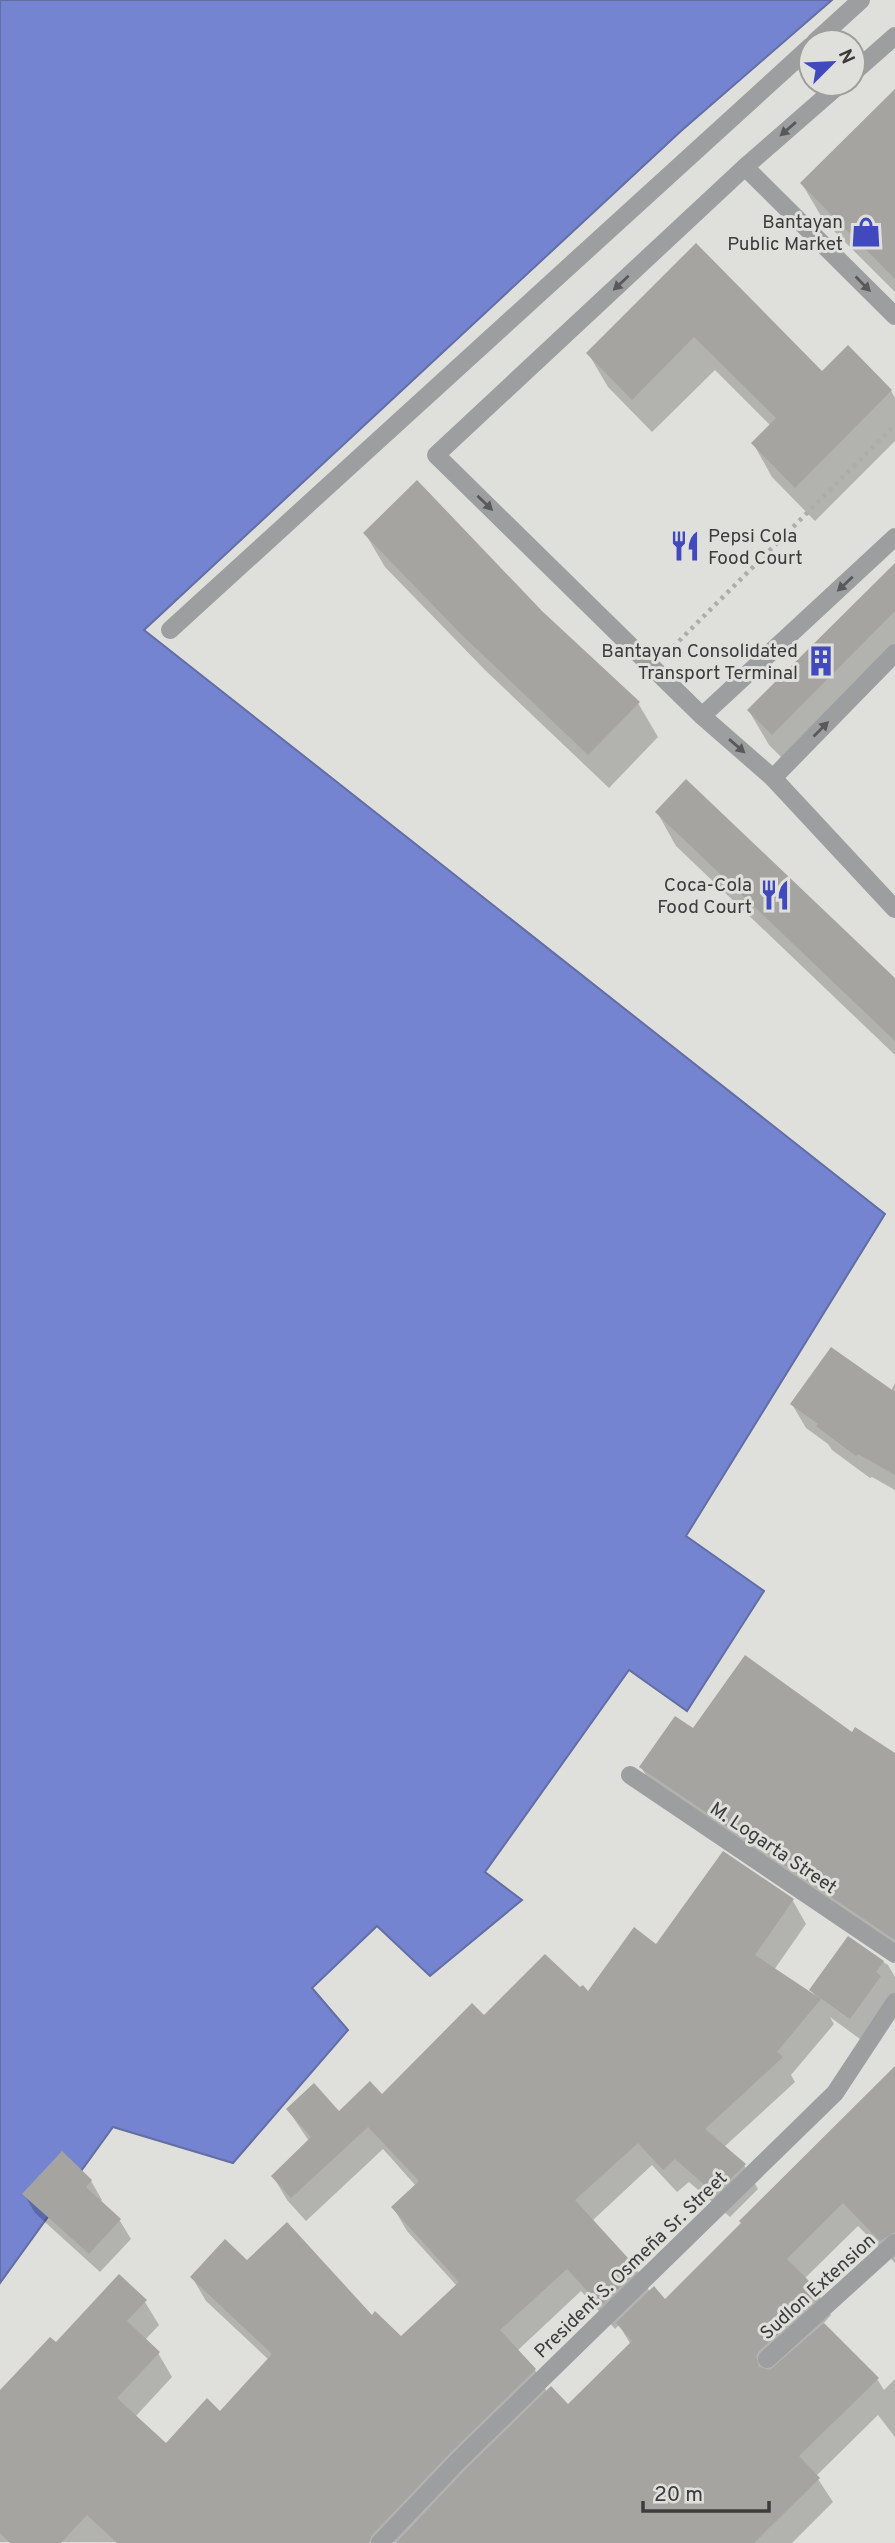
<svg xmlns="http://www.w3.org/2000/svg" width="895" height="2543" viewBox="0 0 895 2543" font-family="Overpass,sans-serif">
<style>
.water{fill:#7484d1;stroke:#636ea4;stroke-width:2}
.shadow{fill:#0003;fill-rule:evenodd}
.building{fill:#a5a4a1}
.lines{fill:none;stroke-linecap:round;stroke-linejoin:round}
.path{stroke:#acaca9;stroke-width:4.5;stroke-dasharray:3.5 5;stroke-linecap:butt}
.minor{stroke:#9d9e9f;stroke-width:18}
.oneway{fill:#595959}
.labels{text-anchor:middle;stroke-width:6;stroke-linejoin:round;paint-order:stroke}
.poi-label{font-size:19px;fill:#3c3c3b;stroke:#dfdfdb;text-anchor:end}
.street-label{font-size:19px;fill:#3c3c3b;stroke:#dfdfdb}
</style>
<rect width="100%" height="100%" fill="#dfdfdb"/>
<!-- water -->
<path class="water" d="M0 0H832L681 131 144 630 885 1214 686 1536 764 1591 687 1711 629 1670 485 1872 522 1900 430 1976 377 1926 312 1988 348 2030 233 2163 113 2127 0 2283Z"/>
<!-- shadow -->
<g class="shadow">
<path d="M895 91V292L824 221 802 184Z"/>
<path d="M696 246 822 374 848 348 891 391 895 398V441L815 521 772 477 753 443 770 425 715 370 652 432 608 387 588 353Z"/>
<path d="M365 533 541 612 638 703 658 737 609 788 485 670 385 567Z"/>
<path d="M895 565V665L792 768 769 745 749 711Z"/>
<path d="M657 812 895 980V1055L676 846Z"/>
<path d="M895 1383V1490L872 1477 870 1478 832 1450 828 1444 806 1428 792 1404 891 1391Z"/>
<path d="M693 1731 852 1734 895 1755V1954L655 1791 641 1767Z"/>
<path d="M793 1901 806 1924 774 1970 816 1997 811 1990 848 1938 888 1965 895 1977V1999L864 2042 830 2017 834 2024 791 2075 795 2082 724 2147 744 2165 758 2189 730 2217 689 2182 677 2192 652 2165 592 2221 637 2270 650 2292 665 2301 895 2076V2263L858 2226 804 2279 817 2292 831 2315 823 2324 877 2379 884 2390 895 2379V2437L878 2415 816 2476 833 2502 792 2543 0 2542V2401L56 2345 145 2302 159 2325 145 2340 158 2353 172 2377 135 2417 166 2446 220 2413 269 2360 206 2301 192 2277 247 2262 372 2317 401 2338 457 2286 407 2231 393 2207 416 2186 383 2149 306 2221 287 2200 273 2176 309 2141 288 2110 339 2113 382 2097 484 2018 580 1990 588 1993 657 1946ZM581 2291 615 2329 619 2325 631 2345 568 2407 547 2392 535 2370 517 2351Z"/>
<path d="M62 2154 91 2181 102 2200 100 2202 120 2221 131 2239 100 2272 35 2213 24 2194Z"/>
</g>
<!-- building -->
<g class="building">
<path d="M895 89V279L800 183Z"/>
<path d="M696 243 822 371 848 345 892 390 795 488 751 443 776 418 694 337 632 400 586 353Z"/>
<path d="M417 480 542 611 640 702 588 755 463 636 363 533Z"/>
<path d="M895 563V611L772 735 747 710Z"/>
<path d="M686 779 895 978V1041L655 812Z"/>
<path d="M831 1347 895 1392V1475L858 1454 856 1456 816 1426 818 1424 790 1404Z"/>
<path d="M745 1655 852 1732 855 1727 895 1753V1940L639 1767 675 1716 693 1728Z"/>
<path d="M723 1851 794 1899 755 1955 821 1999 777 2052 783 2057 705 2129 746 2164 715 2194 675 2159 663 2170 638 2143 575 2200 638 2269 601 2306 567 2269 500 2330 536 2369 449 2454 372 2535 369 2543H117L87 2515 61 2543H10L0 2533V2390L50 2337 56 2342 119 2274 147 2300 127 2321 160 2352 117 2398 166 2443 207 2398 220 2411 272 2354 190 2277 225 2239 247 2260 287 2222 372 2315 375 2311 401 2336 459 2282 391 2207 419 2181 368 2127 291 2198 271 2176 311 2137 286 2109 314 2083 339 2111 370 2081 382 2094 472 2003 484 2015 545 1954 580 1987 583 1985 588 1991 634 1927 656 1944Z"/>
<path d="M848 1936 884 1961 876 1972 881 1976 850 2019 809 1990Z"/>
<path d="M895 2066V2232L880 2241 843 2203 787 2259 819 2291 805 2304 808 2306 759 2351 756 2356 759 2367 770 2370 824 2323 879 2378 799 2456 820 2478 754 2543H396L465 2470 551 2386 568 2404 632 2341 616 2323 654 2286 665 2299 741 2223 739 2221Z"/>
<path d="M62 2151 92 2180 86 2187 121 2219 89 2254 22 2194Z"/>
</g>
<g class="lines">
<!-- path -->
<path class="path" d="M673 647 895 425"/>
<!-- minor -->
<g class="minor">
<path d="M815 42 861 0"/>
<path d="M853 73 895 36"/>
<path d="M840 84 745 167 436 455 702 716 773 778 895 909"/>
<path d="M745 167 895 316"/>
<path d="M170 630 811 46"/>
<path d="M702 716 895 537"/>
<path d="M773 778 895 653"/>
<path d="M630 1775 895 1954"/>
<path d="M767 2359 895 2243"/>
<path d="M380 2543 457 2462 835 2093 895 2002"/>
</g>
</g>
<!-- one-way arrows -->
<defs><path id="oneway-solid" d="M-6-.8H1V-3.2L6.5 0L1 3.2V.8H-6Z" transform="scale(1.75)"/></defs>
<g class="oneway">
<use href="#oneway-solid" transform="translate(788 129) rotate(139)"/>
<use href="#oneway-solid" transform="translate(621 283) rotate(137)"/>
<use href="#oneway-solid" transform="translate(863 284) rotate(45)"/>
<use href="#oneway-solid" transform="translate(485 503) rotate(44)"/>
<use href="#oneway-solid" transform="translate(845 584) rotate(137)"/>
<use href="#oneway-solid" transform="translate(821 729) rotate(-45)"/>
<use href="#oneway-solid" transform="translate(737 746) rotate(41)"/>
</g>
<!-- icons -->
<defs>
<g id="shop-bare" transform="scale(2.415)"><path d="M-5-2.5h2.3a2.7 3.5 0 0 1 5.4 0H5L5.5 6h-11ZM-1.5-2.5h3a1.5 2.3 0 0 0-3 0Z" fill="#4049bd" stroke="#dfdfdb" stroke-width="2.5" paint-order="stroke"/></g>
<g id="restaurant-bare" transform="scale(2.415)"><path d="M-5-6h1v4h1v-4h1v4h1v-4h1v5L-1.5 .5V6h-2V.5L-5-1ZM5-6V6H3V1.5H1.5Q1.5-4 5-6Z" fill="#4049bd" stroke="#dfdfdb" stroke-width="2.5" paint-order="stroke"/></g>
<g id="building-bare" transform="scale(2.415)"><path d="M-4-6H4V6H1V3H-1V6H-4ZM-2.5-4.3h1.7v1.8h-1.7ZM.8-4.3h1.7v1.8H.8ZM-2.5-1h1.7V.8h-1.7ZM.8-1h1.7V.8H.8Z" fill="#4049bd" stroke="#dfdfdb" stroke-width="2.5" paint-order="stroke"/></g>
</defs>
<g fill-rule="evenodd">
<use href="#shop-bare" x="866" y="232"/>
<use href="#restaurant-bare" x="685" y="546"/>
<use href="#building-bare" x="821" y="661"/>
<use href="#restaurant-bare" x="775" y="895"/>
</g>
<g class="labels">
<!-- poi labels -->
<g class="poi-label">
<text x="843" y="228">Bantayan<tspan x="843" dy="22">Public Market</tspan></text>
<text x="708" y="542" text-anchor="start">Pepsi Cola<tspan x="708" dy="22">Food Court</tspan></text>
<text x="798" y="657">Bantayan Consolidated<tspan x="798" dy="22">Transport Terminal</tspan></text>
<text x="752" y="891">Coca-Cola<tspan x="752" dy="22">Food Court</tspan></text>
</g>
<!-- street labels -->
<g class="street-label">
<text transform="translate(774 1847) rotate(34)" y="7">M. Logarta Street</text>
<text transform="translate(630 2264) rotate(-44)" y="7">President S. Osmeña Sr. Street</text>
<text transform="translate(817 2286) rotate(-42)" y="7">Sudlon Extension</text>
</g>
</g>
<!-- north arrow -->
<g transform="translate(832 63) rotate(66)"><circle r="33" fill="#dfdfdb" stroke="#9e9e9b" stroke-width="2"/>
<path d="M0-5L12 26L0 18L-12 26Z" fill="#4049bd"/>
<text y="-10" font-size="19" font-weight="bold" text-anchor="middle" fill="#3c3c3b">N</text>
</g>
<!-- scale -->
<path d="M643 2501v10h126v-10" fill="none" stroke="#3c3c3b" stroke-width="3.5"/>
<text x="654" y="2501" font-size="21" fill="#3c3c3b" stroke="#dfdfdb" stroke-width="5" paint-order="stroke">20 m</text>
</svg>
